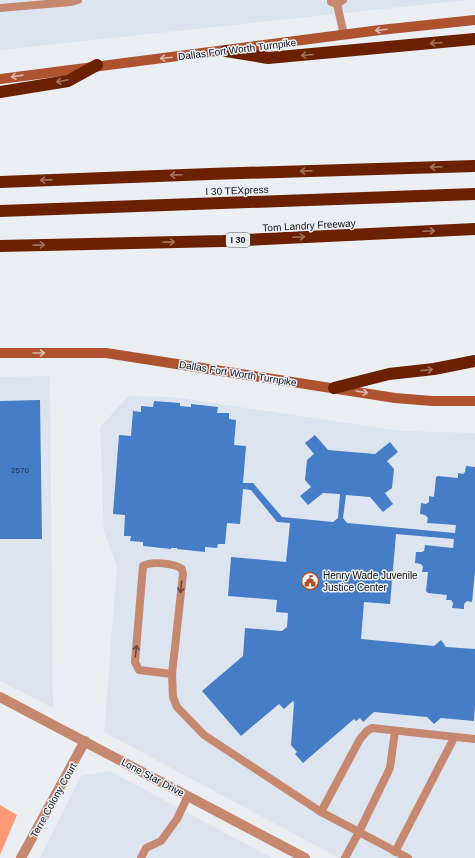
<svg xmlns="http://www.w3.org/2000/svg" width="475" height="858" viewBox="0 0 475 858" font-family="Arial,sans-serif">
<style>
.built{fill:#dce4f0}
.forest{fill:#fe9b76}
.building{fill:#457dc7}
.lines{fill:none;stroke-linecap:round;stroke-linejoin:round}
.lane{stroke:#c78870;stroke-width:8}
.street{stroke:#c78870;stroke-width:10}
.secondary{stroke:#ae532f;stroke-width:10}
.highway{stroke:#6b2100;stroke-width:12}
.oneway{stroke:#d6b8af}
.oneway2{stroke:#9e7362}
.oneway3{stroke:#63483e}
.labels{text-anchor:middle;stroke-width:3;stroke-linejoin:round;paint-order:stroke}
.number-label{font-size:8px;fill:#1f2e42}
.shield{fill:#ebeff4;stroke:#535558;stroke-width:1}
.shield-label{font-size:9px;font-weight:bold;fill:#121315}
.street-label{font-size:10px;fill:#121315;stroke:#ebeff4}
.poi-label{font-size:10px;fill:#121315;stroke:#ebeff4;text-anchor:start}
</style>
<rect width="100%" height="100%" fill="#ebeff4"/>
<!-- built -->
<g class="built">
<path d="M0 0H467L0 50Z"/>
<path d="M50 376 53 708 0 681V377Z"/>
<path d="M128 396 173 397 401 431 475 433V858H339L104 732 117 566 104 532 100 427Z"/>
<path d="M110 771 272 858H40L81 776Z"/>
</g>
<!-- forest -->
<path class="forest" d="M0 805 17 815 0 855Z"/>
<!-- building -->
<g class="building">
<path d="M40 400 42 539H0V401Z"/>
<path d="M154 401 180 403V406L191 407V404L218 407 217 413H229V419L236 420 234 445 246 446 243 483H253L282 517 333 522 338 518 340 494 323 493 308 505 300 496 311 487 305 480 307 460 314 454 305 443 315 435 328 450 375 454 390 442 398 452 387 461 394 469 392 488 385 493 393 504 383 512 370 497 346 495 343 518 347 523 455 533 456 525 427 523 428 518 425 515 420 514 421 503 426 504 429 502V496L434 497 436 477 438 476 458 478V473L463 474 465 472 466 466 475 467V571L472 602 467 601 464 604V609L452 608 453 603 451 600H446L447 595 428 593 426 591 428 572H422L423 567 421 564 415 563 416 552H422L424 551 425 545 453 548 454 539 396 534 390 604 364 602 361 639 434 646 441 640 446 647 475 649V705L474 721 441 718 434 724 427 717 374 712 363 722 360 718 356 721 354 719 303 763 295 754 297 752 291 745 294 703 293 701 284 709 279 704 241 736 202 691 243 656 245 628 282 631 287 627 288 613 276 612 277 600 228 596 231 557 286 562 290 523 277 522 251 490 243 489 240 524 227 523 225 544H218L217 548 205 547V552L177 549V548H171V549L143 546V542L130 541 131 536H124L125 515 113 514 119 435 131 436 133 411 141 412V406L153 407Z"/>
</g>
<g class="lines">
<!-- lane -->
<g class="lane">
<path d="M331 0V2L337 4 343 0"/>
<path d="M337 4 344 35"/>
<path d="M0 8 71 2 78 0"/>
<path d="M172 674 139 670 135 662 143 566C151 561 174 563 182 569L183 574 172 674 173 697 177 707 204 735 321 812 359 832 345 858"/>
<path d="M395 731 390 768 359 832 408 858"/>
<path d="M321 812 360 739 367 731 372 728 475 739"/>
<path d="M395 852 454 738"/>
<path d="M141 858 146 848 161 841 177 819 188 796"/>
</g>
<!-- street -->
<g class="street">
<path d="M0 697 305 858"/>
<path d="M21 858 85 741"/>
</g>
<!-- secondary -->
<g class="secondary">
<path d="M0 79 380 30 475 20"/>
<path d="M0 353H106L395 398 432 401H475"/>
</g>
<!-- highway -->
<g class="highway">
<path d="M226 51 268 58 475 39"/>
<path d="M0 92 68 81 97 65"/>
<path d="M0 182 210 174 475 166"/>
<path d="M0 211 475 194"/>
<path d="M0 246 223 241 475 229"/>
<path d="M334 388 389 374 434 369 475 361"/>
</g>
</g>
<!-- one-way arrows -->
<defs><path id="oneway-shaft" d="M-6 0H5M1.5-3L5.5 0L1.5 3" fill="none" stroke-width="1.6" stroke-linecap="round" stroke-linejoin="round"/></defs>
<g class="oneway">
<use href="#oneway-shaft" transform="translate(381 30) rotate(173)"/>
<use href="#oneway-shaft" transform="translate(166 58) rotate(174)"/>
<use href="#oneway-shaft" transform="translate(17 76) rotate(172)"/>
<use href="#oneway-shaft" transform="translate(39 353)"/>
<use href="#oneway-shaft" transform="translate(362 392) rotate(9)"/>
</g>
<g class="oneway2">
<use href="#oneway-shaft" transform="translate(436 43) rotate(175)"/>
<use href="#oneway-shaft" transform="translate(307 55) rotate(175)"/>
<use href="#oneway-shaft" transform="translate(62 81) rotate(169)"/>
<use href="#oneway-shaft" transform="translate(436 167) rotate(178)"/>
<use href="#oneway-shaft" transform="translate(306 171) rotate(178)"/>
<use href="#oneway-shaft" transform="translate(176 175) rotate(178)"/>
<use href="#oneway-shaft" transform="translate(46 180) rotate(178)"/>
<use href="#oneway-shaft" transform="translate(429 231) rotate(-3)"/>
<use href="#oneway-shaft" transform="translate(299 237) rotate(-3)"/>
<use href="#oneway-shaft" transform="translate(169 242) rotate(-1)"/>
<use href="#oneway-shaft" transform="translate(39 245) rotate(-1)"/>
<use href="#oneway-shaft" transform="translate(427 370) rotate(-6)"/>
</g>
<g class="oneway3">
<use href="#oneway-shaft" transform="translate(181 587) rotate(96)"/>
<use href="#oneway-shaft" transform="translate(136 651) rotate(-83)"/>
</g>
<!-- icons -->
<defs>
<g id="civic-ring" transform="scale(0.9)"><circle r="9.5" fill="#ebeff4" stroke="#b24c21" stroke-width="1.5"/><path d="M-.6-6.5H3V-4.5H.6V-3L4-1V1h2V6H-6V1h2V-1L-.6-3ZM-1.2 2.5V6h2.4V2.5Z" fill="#b24c21"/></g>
</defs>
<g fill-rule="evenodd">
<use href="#civic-ring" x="310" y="581"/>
</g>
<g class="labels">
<!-- number labels -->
<g class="number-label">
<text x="20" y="473">2570</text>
</g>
<!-- shield labels -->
<rect class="shield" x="226" y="233" width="24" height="14" rx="3"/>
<g class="shield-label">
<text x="238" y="243">I 30</text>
</g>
<!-- street labels -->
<g class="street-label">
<text transform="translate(237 49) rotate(-7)" y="4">Dallas Fort Worth Turnpike</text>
<text transform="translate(237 190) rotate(-2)" y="4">I 30 TEXpress</text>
<text transform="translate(309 225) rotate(-3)" y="4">Tom Landry Freeway</text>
<text transform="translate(238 373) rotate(9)" y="4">Dallas Fort Worth Turnpike</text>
<text transform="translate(153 777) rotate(28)" y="4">Lone Star Drive</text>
<text transform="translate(53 800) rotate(-61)" y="4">Terre Colony Court</text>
</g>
<!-- poi labels -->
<g class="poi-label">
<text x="323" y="579">Henry Wade Juvenile<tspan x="323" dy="12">Justice Center</tspan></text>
</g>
</g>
</svg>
